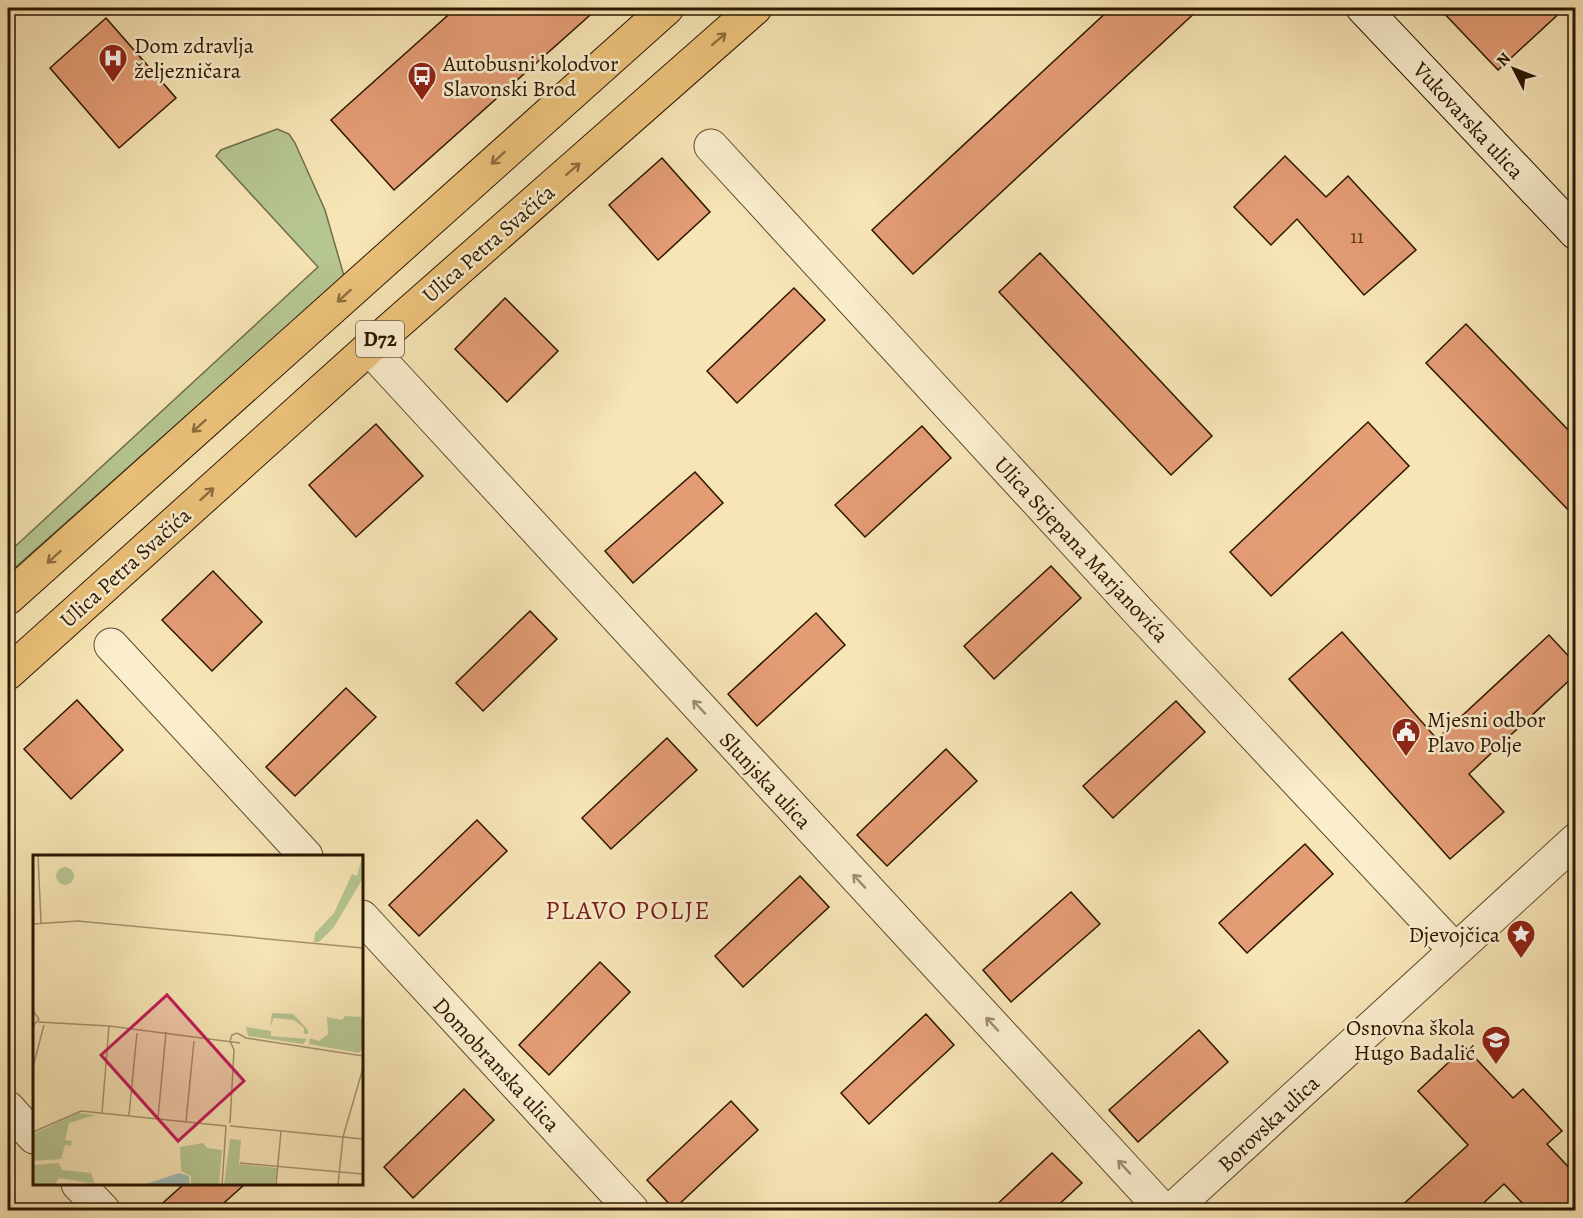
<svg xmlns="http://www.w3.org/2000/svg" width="1583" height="1218" viewBox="0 0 1583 1218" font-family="Alegreya,serif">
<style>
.green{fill:#b6c692;stroke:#706e49;stroke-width:1.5}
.building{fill:#e49c75;stroke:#2b1600;stroke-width:1.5}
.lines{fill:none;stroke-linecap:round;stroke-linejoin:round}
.minor-casing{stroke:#5e4a2d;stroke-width:35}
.secondary-casing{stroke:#2b1600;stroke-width:35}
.primary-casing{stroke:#2b1600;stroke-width:35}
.minor{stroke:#faeecf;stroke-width:33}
.secondary{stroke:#faeecf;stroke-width:33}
.primary{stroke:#ecc27a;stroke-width:33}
.oneway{stroke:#8c6c3d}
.oneway2{stroke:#9d8d72}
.labels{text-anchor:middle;stroke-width:5;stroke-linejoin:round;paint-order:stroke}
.number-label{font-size:20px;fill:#59381d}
.shield{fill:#faeecf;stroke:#69573e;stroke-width:1.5}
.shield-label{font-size:21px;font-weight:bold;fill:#2b1600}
.poi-label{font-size:22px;fill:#2b1600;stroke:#faeecf;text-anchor:start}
.street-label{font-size:22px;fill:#2b1600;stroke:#faeecf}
.quarter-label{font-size:26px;letter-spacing:1.5px;fill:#7a1f14;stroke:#faeecf}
.inset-road{fill:none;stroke:#a5926d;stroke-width:1.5}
.view{fill:#c2185b;fill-opacity:0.15;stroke:#c2185b;stroke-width:3}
.inset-edge{fill:none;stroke:#2b1600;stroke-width:3}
</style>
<rect width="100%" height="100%" fill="#f7e5b5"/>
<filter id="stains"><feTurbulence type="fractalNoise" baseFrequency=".00333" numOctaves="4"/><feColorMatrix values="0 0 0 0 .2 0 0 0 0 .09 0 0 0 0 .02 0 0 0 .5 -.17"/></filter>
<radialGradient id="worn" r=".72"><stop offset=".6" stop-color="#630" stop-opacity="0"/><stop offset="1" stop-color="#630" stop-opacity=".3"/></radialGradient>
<!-- green -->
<path class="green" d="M277 129 289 134 295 143 325 210 344 276 8 574V553L318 267 216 156 221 150Z"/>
<!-- building -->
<g class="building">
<path d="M456 8H598L394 190 331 120Z"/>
<path d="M1111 8H1200L913 274 872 230Z"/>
<path d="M1439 8H1565L1498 70Z"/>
<path d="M106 18 176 98 119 148 50 68Z"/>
<path d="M1285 156 1326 197 1348 176 1416 250 1364 295 1297 219 1271 245 1234 207Z"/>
<path d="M662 158 710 212 658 260 609 205Z"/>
<path d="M1040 253 1212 436 1171 475 999 292Z"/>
<path d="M794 288 825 320 737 403 707 371Z"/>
<path d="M505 298 558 351 507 402 455 349Z"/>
<path d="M1466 324 1575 437V517L1426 363Z"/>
<path d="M1368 422 1409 466 1271 596 1230 552Z"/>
<path d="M376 424 423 476 356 537 309 485Z"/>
<path d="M922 426 951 458 865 537 835 505Z"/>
<path d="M695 472 723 503 633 583 605 551Z"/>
<path d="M1051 566 1081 598 994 679 964 646Z"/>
<path d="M213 571 262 622 212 671 162 620Z"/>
<path d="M530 611 557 639 483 711 456 683Z"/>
<path d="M816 613 845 645 757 726 728 694Z"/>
<path d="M1342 632 1437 739 1549 635 1575 663V675L1469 774 1504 812 1450 859 1289 679Z"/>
<path d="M346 688 376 717 295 796 266 767Z"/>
<path d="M77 700 123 750 71 799 24 749Z"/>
<path d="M1176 701 1205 732 1113 818 1083 786Z"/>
<path d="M667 738 697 770 611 849 582 818Z"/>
<path d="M946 749 977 781 887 866 857 835Z"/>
<path d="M477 820 507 851 419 936 389 905Z"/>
<path d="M1305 844 1333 874 1247 953 1219 923Z"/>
<path d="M800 876 829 907 743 987 715 956Z"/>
<path d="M1071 892 1100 924 1011 1002 983 970Z"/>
<path d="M600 962 630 992 549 1075 519 1045Z"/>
<path d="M926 1014 954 1045 869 1124 841 1093Z"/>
<path d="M1199 1030 1228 1062 1138 1142 1109 1110Z"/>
<path d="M1465 1047 1513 1098 1523 1089 1562 1131 1547 1144 1575 1174V1210H1529L1504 1184 1476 1210H1397L1468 1145 1418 1091Z"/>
<path d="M464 1089 494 1120 413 1198 384 1167Z"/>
<path d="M731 1101 758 1130 674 1209 647 1180Z"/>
<path d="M1052 1153 1082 1183 1053 1210H991Z"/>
<path d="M184 1184H245L216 1210H155Z"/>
</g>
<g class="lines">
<!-- minor casing -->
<g class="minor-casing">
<g id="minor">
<path d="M711 146 1139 612 1455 950"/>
<path d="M369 348 1163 1210"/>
<path d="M111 645 306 856"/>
<path d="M362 917 632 1210"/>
<path d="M8 1108 34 1137"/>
<path d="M78 1184 103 1210"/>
<path d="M1172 1210 1576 840"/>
</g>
</g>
<!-- secondary casing -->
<g class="secondary-casing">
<path id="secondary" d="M1363 8 1576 233"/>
</g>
<!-- primary casing -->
<g class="primary-casing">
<g id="primary">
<path d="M8 598 667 8"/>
<path d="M8 673 369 348 755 8"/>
</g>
</g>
<!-- minor -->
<use href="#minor" class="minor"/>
<!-- secondary -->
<use href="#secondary" class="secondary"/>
<!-- primary -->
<use href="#primary" class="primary"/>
</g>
<!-- one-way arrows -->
<defs><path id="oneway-shaft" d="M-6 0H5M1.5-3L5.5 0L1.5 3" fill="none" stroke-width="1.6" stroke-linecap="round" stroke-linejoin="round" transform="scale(1.5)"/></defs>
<g class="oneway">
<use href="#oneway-shaft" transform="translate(719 39) rotate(-41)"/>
<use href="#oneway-shaft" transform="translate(498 158) rotate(138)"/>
<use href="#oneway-shaft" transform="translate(573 169) rotate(-41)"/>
<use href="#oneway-shaft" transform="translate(344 296) rotate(138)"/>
<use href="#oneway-shaft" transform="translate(199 426) rotate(138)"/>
<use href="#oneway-shaft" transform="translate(207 494) rotate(-42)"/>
<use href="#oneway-shaft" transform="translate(54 557) rotate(138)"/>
</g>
<g class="oneway2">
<use href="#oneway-shaft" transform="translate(699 707) rotate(-133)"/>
<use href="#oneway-shaft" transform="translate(859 881) rotate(-133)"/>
<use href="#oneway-shaft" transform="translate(992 1024) rotate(-133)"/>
<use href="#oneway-shaft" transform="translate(1124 1167) rotate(-133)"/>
</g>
<!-- icons -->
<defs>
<g id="hospital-pin" transform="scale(1.5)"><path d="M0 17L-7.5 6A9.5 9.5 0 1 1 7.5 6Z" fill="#8f2418" stroke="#faeecf"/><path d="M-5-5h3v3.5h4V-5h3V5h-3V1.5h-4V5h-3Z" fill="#fff"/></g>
<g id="bus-pin" transform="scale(1.5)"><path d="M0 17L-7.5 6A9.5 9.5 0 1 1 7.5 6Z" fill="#8f2418" stroke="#faeecf"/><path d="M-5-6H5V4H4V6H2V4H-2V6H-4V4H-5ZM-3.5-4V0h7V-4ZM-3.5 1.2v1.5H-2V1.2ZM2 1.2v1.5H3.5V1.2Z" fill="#fff"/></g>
<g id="civic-pin" transform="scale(1.5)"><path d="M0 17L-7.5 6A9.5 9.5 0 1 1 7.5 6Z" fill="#8f2418" stroke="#faeecf"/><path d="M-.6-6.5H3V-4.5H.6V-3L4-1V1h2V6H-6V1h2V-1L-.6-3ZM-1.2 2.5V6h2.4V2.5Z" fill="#fff"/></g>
<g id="sight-pin" transform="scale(1.5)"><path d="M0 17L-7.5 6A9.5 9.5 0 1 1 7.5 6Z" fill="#8f2418" stroke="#faeecf"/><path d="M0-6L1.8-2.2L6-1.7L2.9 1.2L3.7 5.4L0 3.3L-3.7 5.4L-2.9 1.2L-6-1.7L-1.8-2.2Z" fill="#fff"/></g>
<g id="school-pin" transform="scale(1.5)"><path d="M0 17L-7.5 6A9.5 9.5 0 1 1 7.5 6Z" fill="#8f2418" stroke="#faeecf"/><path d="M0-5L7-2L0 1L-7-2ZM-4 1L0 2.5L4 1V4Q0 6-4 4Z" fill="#fff"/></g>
</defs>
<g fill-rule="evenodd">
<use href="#hospital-pin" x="113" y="58"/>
<use href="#bus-pin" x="422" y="76"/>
<use href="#civic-pin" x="1406" y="732"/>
<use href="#sight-pin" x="1521" y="934"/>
<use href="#school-pin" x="1496" y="1040"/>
</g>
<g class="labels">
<!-- number labels -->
<g class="number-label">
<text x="1357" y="243">11</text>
</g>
<!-- shield labels -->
<rect class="shield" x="356" y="321" width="48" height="36" rx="4.5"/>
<g class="shield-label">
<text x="380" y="346">D72</text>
</g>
<!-- poi labels -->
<g class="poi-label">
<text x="134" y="53">Dom zdravlja<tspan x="134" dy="25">željezničara</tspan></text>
<text x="443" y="71">Autobusni kolodvor<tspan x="443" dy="25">Slavonski Brod</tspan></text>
<text x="1427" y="727">Mjesni odbor<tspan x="1427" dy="25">Plavo Polje</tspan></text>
<text x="1500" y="942" text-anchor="end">Djevojčica</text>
<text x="1475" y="1035" text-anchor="end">Osnovna škola<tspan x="1475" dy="25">Hugo Badalić</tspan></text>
</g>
<!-- street labels -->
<g class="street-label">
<text transform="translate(1469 120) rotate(47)" y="8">Vukovarska ulica</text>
<text transform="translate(488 243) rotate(-41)" y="8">Ulica Petra Svačića</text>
<text transform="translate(1082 549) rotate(47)" y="8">Ulica Stjepana Marjanovića</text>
<text transform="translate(125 567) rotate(-42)" y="8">Ulica Petra Svačića</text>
<text transform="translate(766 780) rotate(47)" y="8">Slunjska ulica</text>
<text transform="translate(497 1064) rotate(47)" y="8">Domobranska ulica</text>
<text transform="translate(1268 1123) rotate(-43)" y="8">Borovska ulica</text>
</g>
<!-- quarter labels -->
<g class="quarter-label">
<text x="628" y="919">PLAVO POLJE</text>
</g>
</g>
<!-- overview -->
<g transform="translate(33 855)">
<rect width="330" height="330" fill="#f7e5b5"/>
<path d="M329 2 330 23 301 72 286 87H281L282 78 301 58 319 19 324 21ZM23 21a9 9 0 1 1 18 0a9 9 0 1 1-18 0ZM239 158 260 159 275 175V179H271V173L261 165 241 163 237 172ZM312 161 330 162V193L326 198 276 189 277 183 286 186 295 179 294 162 309 165ZM213 172 238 176V181L274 184 270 189 215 181ZM45 258 62 260 36 268 32 285 39 286 38 291 32 290 28 304 0 306V279ZM197 284 208 285 206 309 244 313 242 330H191ZM170 288 174 293 189 295 186 330H158V321L148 316 147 292ZM26 308 29 315 58 318 62 329 26 323 21 330H0V310Z" fill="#b6c692"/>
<path d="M146 318 156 321 157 330H110Z" fill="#a1bdb7"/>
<path class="inset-road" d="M5 0 8 68M0 69 45 66 330 93M0 156 6 164 0 171M5 167 76 171 207 188M197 186 199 180 204 178 213 183 330 201M197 186 201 195 197 268M0 212 11 170M69 258 76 171M96 260 104 178M125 263 133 177M153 266 161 186M197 271 330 284M0 277 48 256 193 271M207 308 330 319M189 330 193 271M243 330 248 276M305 330 310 282 330 213"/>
<path class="view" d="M134 140 211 226 145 286 68 200Z"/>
<rect width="330" height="330" class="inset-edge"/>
</g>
<!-- margin -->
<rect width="1583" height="1218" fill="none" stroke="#f7e5b5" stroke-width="30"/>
<rect x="9" y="9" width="1565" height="1200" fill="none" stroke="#2b1600" stroke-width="3"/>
<rect x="15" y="15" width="1553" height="1188" fill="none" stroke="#2b1600" stroke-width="1.5"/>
<!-- north arrow -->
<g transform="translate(1514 69) rotate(312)" stroke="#faeecf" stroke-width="4.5" paint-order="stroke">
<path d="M0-4.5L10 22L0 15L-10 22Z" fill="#2b1600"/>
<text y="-9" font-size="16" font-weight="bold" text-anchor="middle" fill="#2b1600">N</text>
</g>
<rect width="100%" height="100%" filter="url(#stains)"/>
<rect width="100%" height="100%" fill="url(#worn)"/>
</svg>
